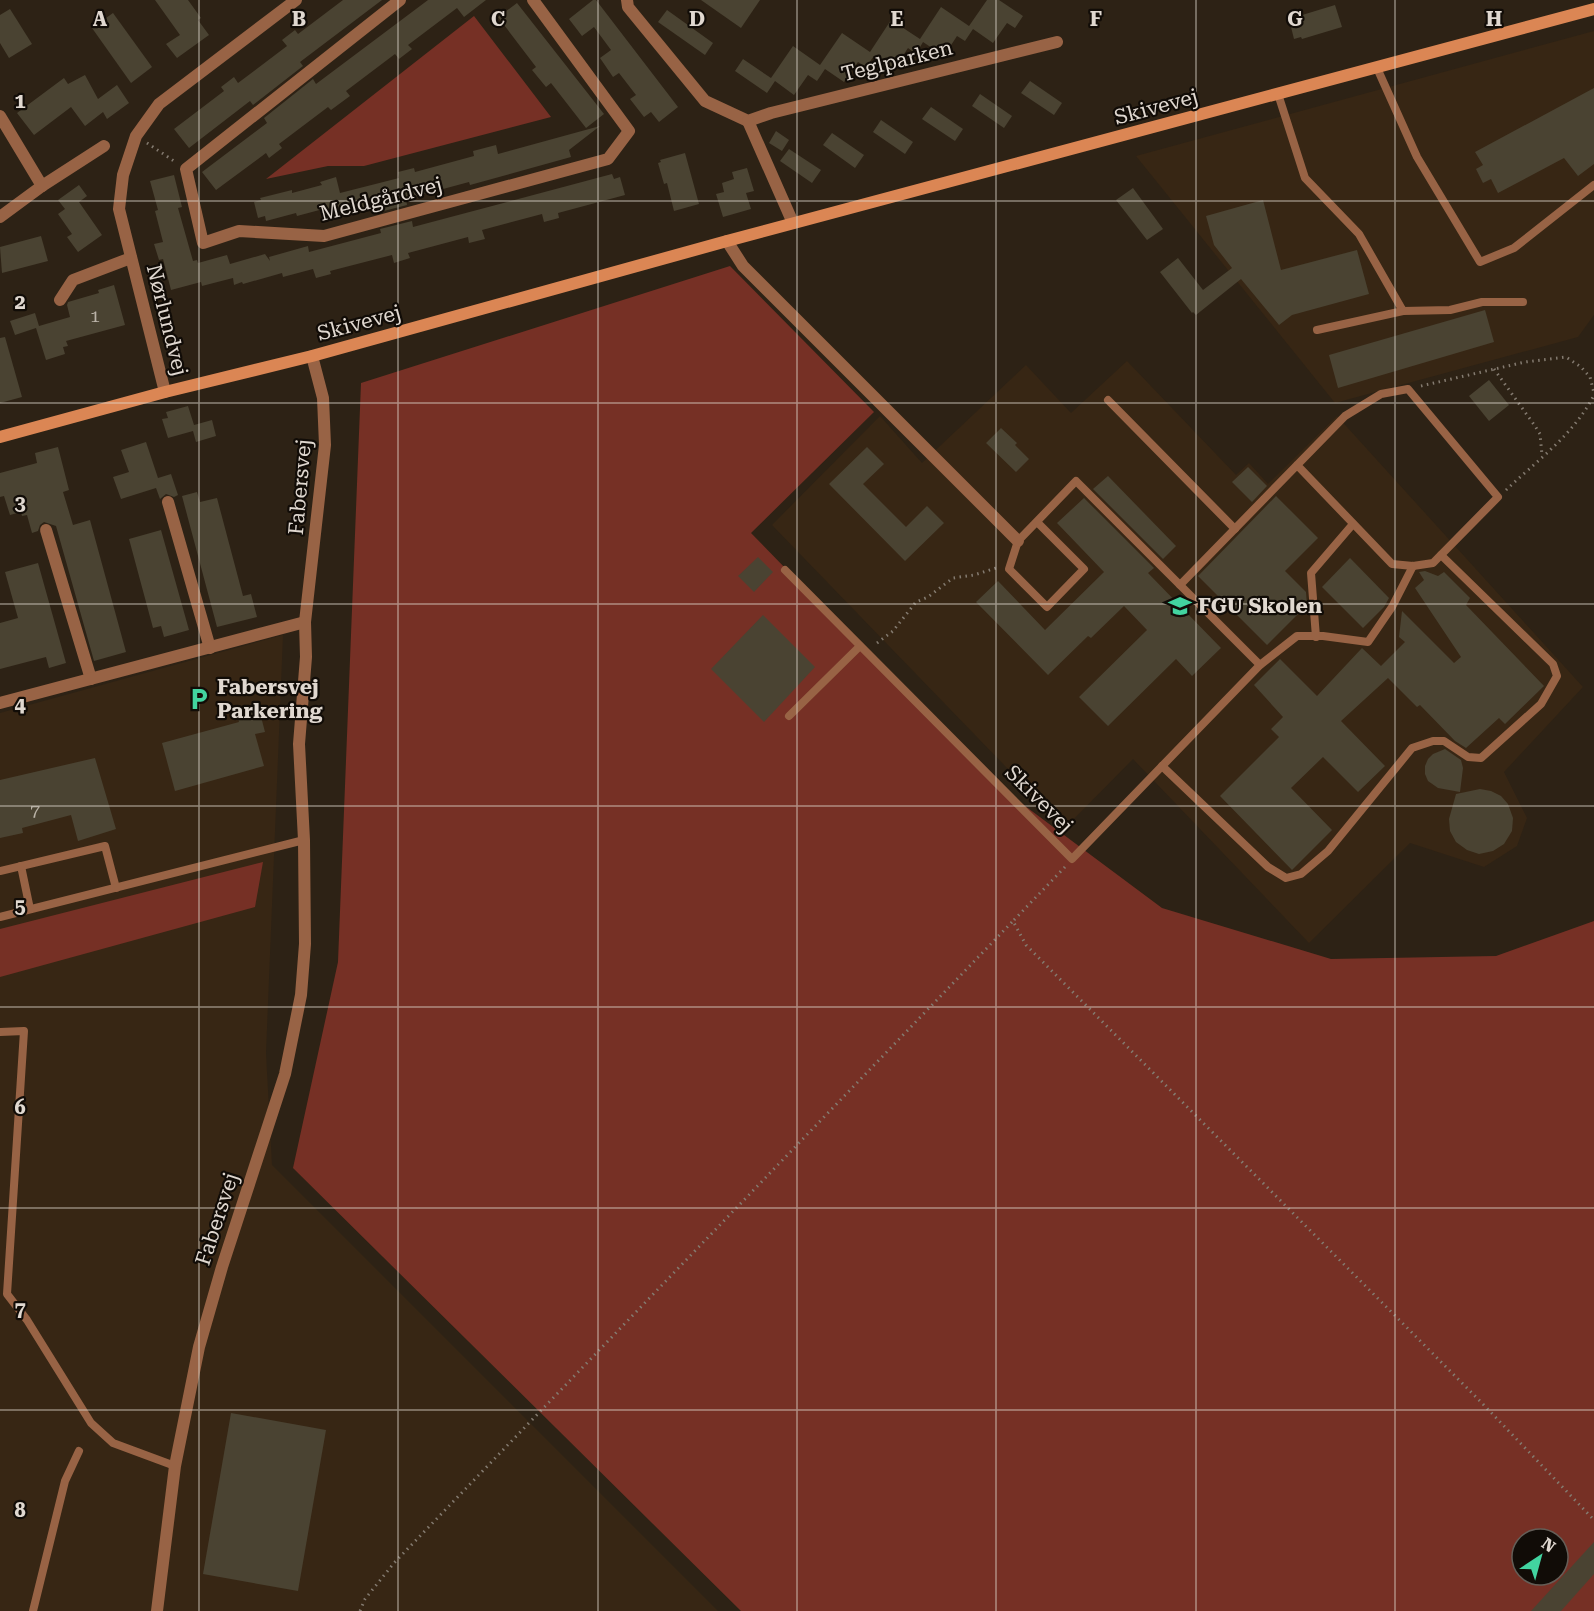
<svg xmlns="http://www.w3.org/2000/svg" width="1594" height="1611" viewBox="0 0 1594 1611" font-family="'Roboto Serif',serif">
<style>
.built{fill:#372614}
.green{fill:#763025;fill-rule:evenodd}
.building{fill:#4a4332}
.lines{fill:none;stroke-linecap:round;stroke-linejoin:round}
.path{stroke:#847b70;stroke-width:3;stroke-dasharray:1.5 4.5;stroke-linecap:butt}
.lane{stroke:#986345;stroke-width:8}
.street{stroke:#986345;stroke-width:12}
.secondary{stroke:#db8654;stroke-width:12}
.grid{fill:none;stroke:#e0d8d0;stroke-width:1.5;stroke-opacity:0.55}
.labels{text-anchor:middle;stroke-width:4.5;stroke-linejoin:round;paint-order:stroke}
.number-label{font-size:18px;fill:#bab3a8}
.street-label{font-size:21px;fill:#e0d8d0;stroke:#110c07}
.poi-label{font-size:21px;font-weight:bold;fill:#e0d8d0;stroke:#110c07;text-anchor:start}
.grid-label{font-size:20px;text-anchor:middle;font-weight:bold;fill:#e0d8d0;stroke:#110c07;stroke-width:4.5;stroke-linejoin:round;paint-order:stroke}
</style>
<rect width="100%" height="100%" fill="#2d2215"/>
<!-- built -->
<g class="built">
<path d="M1594 31V315L1578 337 1335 403 1136 156Z"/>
<path d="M1127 361 1236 475 1249 463 1268 484 1337 416 1583 687 1504 772 1527 818 1517 846 1484 867 1410 843 1309 943 1133 759 1065 828 772 525 880 416 922 463 1026 365 1071 413Z"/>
<path d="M283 635 266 1053 272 1165 718 1611H0V713Z"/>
</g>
<!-- green -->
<g class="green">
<path d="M474 16 551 117 364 166H328L266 179Z"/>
<path d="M730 266 874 412 751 533 994 783 1162 908 1331 959 1496 956 1594 921V1611H741L293 1168 338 962 361 383ZM1522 1539H1558V1575H1522Z"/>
<path d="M263 862 255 907 0 977V929Z"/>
</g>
<!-- building -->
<g class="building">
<path d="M155 0H188L201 18 198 20 209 35 177 58 166 44 180 35Z"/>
<path d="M343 0H382L300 62 303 66 253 105 250 101 189 148 174 129 224 91 221 87 234 77 238 83 287 46 282 40 295 30 298 34Z"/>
<path d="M428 0H486L464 17 457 8 408 45 412 49 399 59 395 54 346 91 350 96 331 110 328 107 279 144 282 148 269 158 266 153 216 190 202 172 267 123 264 118 313 79 316 84Z"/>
<path d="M593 0H596L678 107 659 122 651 112 644 117 630 99 636 95 619 73 613 77 600 58 611 50 594 27 582 36 569 19Z"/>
<path d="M701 0H760L741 28Z"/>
<path d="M987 0H999L1023 16 1015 28 1007 23 993 43 973 29 965 41 957 36 944 56 923 42 916 54 908 48 894 69 874 56 866 67 858 62 844 82 825 69 817 81 808 75 794 95 775 81 767 93 735 71 743 59 771 78 793 46 820 65 842 33 870 52 891 20 920 39 941 7 969 26Z"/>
<path d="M517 3 604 114 586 128 551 83 546 87 532 70 536 67 498 17Z"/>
<path d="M1335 5 1342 27 1302 39 1301 37 1294 39 1289 19Z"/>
<path d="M10 9 32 44 9 58 0 43V15Z"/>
<path d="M667 10 713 43 705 55 658 22Z"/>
<path d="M113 13 152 67 131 83 92 28Z"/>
<path d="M85 75 98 99 117 85 129 103 107 119 103 112 85 126 71 107 34 135 17 113 64 78 68 84Z"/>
<path d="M1030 81 1062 103 1054 115 1021 93Z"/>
<path d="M1594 88V164L1578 176 1564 158 1498 193 1491 179 1483 183 1476 169 1483 165 1475 152Z"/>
<path d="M980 94 1012 116 1004 128 972 106Z"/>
<path d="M931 107 963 129 955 141 922 119Z"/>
<path d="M881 120 913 142 905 154 873 132Z"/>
<path d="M600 126 569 150 571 157 470 185 469 182 406 199 407 205 376 213 374 206 344 214 343 210 328 214 327 208 297 216 296 213 266 221 265 216 258 218 254 202 261 200 260 198 292 190V193L322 185 320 182 336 177 340 193 399 178 398 172 414 168 415 172 474 156 473 151 496 145 498 154Z"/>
<path d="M776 131 789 140 782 151 769 143Z"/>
<path d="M832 133 864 155 855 168 823 145Z"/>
<path d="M789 149 821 170 812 183 780 161Z"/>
<path d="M685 153 699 204 674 211 667 183 664 184 658 163 661 162 660 160Z"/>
<path d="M747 168 754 191 746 193 751 209 723 217 716 194 724 192 722 183 734 179 732 172Z"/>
<path d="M612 174 614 179 620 177 625 195 558 213 559 218 544 222 542 214 482 230 485 239 469 243 468 237 408 253 410 258 394 263 392 255 330 271 331 274 316 278 313 269 283 277 282 273 243 284 242 282 234 285 233 278 202 286 201 282 171 290 163 259 159 260 154 244 163 242 155 211 158 210 150 181 174 175 182 207 178 208 193 261 197 260 198 263 227 255 230 264 265 254 270 261 269 257 308 246 309 252 381 233 380 229 412 221 413 227Z"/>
<path d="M79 185 87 196 79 202 102 235 78 252 67 237 72 234 58 214 65 209 58 200Z"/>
<path d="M1133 188 1163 229 1147 240 1116 200Z"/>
<path d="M1263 200 1281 270 1357 250 1369 294 1292 315 1279 325 1241 279 1196 315 1193 312 1192 313 1160 272 1178 258 1203 290 1232 268 1214 245 1206 216Z"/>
<path d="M41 236 48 261 2 273 0 247Z"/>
<path d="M114 285 125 325 66 341 68 346 63 347 65 354 46 360 36 328 15 335 10 321 35 313 39 326 70 317 67 305 68 302 99 293 98 290Z"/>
<path d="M1485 310 1494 342 1338 388 1329 355Z"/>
<path d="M5 337 22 397 0 403V338Z"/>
<path d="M1489 380 1509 405 1489 421 1469 396Z"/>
<path d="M188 406 194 425 212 420 216 436 196 442 193 431 168 438 162 419 168 418 166 412Z"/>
<path d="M1001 428 1017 443 1015 445 1029 459 1016 472 986 443Z"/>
<path d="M146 442 158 478 171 474 178 495 174 497 166 494 160 499 156 488 121 499 113 477 129 472 121 450Z"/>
<path d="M58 447 69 490 63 492 73 525 90 520 126 652 94 661 56 526 44 522 40 525 38 531 32 533 27 515 22 516 21 512 10 515 4 496 0 497V473L37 463 35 453Z"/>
<path d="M867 447 884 464 863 484 906 527 927 506 944 523 905 561 829 484Z"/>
<path d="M1248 467 1267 486 1252 502 1232 482Z"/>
<path d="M1108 476 1176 546 1163 559 1093 489Z"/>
<path d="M197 492 200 502 217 498 243 596 251 594 257 617 217 627 182 496Z"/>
<path d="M1276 496 1318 538 1285 571 1306 592 1307 605 1267 645 1198 576Z"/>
<path d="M1084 498 1154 568 1148 573 1221 648 1192 676 1176 659 1108 726 1079 697 1147 630 1124 606 1091 638 1088 636 1048 675 976 602 998 581 1045 630 1104 572 1057 523Z"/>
<path d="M161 530 189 630 164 637 161 626 153 628 129 539Z"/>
<path d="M758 557 773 572 754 592 738 576Z"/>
<path d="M1350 558 1389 598 1384 607 1363 628 1322 587Z"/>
<path d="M38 563 66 663 49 668 46 657 0 669V623L18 618 5 572Z"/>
<path d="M1425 571 1438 576 1444 572 1470 598 1466 605 1544 686 1505 724 1499 718 1466 748 1455 741 1420 705 1417 707 1388 678 1341 721 1385 766 1358 792 1323 757 1291 788 1332 830 1292 870 1220 796 1279 737 1271 729 1283 717 1254 685 1280 659 1317 696 1362 648 1381 666 1405 642 1399 637 1402 611 1454 663 1461 657 1415 588 1424 580 1419 572Z"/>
<path d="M763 615 815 667 764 722 711 669Z"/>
<path d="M258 705 265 732 255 734 264 766 175 791 162 743 239 722 236 712Z"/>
<path d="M1445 749 1461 760 1463 768 1460 792 1438 788 1428 781 1425 774V766L1428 759 1433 754Z"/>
<path d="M95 758 116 829 78 841 71 815 22 828 23 833 0 838V780Z"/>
<path d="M1480 789 1491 791 1501 796 1508 804 1513 818 1512 831 1504 844 1493 851 1479 854 1467 850 1456 842 1450 831 1449 819 1456 794Z"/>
<path d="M231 1413 326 1430 298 1591 203 1574Z"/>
<path d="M1594 1542V1574L1561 1611H1531Z"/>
</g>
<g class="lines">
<!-- path -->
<g class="path">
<path d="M147 143 174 161"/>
<path d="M1494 369 1535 426 1540 434 1542 455"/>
<path d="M1421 386 1525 362 1566 357 1581 367 1590 377 1594 393"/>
<path d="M1506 490C1537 461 1575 433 1594 395"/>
<path d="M877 643 893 631 916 602 928 597 953 578 974 575 996 568"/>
<path d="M1065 867 1013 921 1026 945 1480 1401 1594 1520"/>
<path d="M360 1611 365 1599 394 1563 1013 921"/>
</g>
<!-- lane -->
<g class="lane">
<path d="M1377 68 1417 157 1480 262 1514 248 1594 185"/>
<path d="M1278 94 1305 178 1359 234 1403 311 1450 310 1482 302H1523"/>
<path d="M1317 330 1403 311"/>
<path d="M1108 400 1235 529"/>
<path d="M1037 522 1084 569 1047 607 1009 569 1018 541 1076 481 1180 585"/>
<path d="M785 570 1072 859 1260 665 1297 636H1323L1368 642 1392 607 1413 566"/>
<path d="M1316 637 1311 573 1353 524"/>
<path d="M1260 665 1180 585 1345 416 1381 394 1408 389 1498 497 1433 563 1413 566 1392 564 1297 465"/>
<path d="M789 716 860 646"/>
<path d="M1162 766 1268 867 1286 878 1301 874 1328 851 1412 748 1433 741H1444L1468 757 1481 758 1541 704 1557 676 1553 664 1441 555"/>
<path d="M21 866 30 909"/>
<path d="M0 871 105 846 116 888"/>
<path d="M0 917 304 840"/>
<path d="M0 1032 24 1031 7 1294 27 1320 91 1423 113 1443 175 1466"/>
<path d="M33 1611 65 1481 79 1451"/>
</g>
<!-- street -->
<g class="street">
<path d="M400 0 186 169 203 243 239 231 324 236 608 159 629 131 533 0"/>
<path d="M627 0 628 7 705 101 748 121 771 113 1057 42"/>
<path d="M0 116 42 186"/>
<path d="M748 121 793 223"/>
<path d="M0 217 42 186 104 146"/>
<path d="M727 241 743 266 1018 541"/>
<path d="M60 300 73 280 131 258"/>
<path d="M165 392 119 209 123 175 136 136 159 104 296 0"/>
<path d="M168 502 210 648"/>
<path d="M46 530 91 679"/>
<path d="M0 703 305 622"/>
<path d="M157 1611 175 1466 199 1347 222 1267 285 1074 301 995 305 944 304 840 299 744 306 657 305 622 325 445 323 398 312 356"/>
</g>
<!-- secondary -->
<path class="secondary" d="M0 437 165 392 312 356 727 241 1594 9"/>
</g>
<!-- grid -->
<path class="grid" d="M199 0V1611M398 0V1611M598 0V1611M797 0V1611M996 0V1611M1196 0V1611M1395 0V1611M0 201H1594M0 403H1594M0 604H1594M0 806H1594M0 1007H1594M0 1208H1594M0 1410H1594"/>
<!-- icons -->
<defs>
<g id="school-bare" transform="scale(1.8)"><path d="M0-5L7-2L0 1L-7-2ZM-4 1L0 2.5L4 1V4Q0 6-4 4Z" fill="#42d4a0" stroke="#110c07" stroke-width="2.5" paint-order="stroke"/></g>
<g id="parking-bare" transform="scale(1.8)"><path d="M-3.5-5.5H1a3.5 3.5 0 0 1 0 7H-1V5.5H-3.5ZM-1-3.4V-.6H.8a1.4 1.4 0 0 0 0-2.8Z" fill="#42d4a0" stroke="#110c07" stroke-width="2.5" paint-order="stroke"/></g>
</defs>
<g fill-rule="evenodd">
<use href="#school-bare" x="1180" y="606"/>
<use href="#parking-bare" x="199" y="699"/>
</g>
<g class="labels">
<!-- number labels -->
<g class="number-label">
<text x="95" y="322">1</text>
<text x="35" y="817">7</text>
</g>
<!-- street labels -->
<g class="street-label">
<text transform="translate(897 61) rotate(-14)" y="7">Teglparken</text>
<text transform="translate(1156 107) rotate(-15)" y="7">Skivevej</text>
<text transform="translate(381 199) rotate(-14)" y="7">Meldgårdvej</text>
<text transform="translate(167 320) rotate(76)" y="7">Nørlundvej</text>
<text transform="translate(359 323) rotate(-15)" y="7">Skivevej</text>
<text transform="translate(300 487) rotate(-85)" y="7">Fabersvej</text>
<text transform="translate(1039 799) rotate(45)" y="7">Skivevej</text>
<text transform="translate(217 1219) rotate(-72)" y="7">Fabersvej</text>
</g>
<!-- poi labels -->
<g class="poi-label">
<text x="1198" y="613">FGU Skolen</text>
<text x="217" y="694">Fabersvej<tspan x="217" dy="24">Parkering</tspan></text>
</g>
</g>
<g class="grid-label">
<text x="100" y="26">A</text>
<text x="299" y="26">B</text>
<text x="498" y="26">C</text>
<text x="697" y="26">D</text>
<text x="897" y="26">E</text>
<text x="1096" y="26">F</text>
<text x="1295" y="26">G</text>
<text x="1494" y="26">H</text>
<text x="20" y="108">1</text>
<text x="20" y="309">2</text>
<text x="20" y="510">3</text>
<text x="20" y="712">4</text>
<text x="20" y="913">5</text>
<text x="20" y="1114">6</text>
<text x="20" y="1316">7</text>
<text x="20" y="1517">8</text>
</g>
<!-- north arrow -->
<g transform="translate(1540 1557) rotate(36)"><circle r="28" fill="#110c07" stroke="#645e57" stroke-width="1.5"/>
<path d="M0-4.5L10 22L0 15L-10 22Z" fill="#42d4a0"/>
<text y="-9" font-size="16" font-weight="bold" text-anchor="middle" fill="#e0d8d0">N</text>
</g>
</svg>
